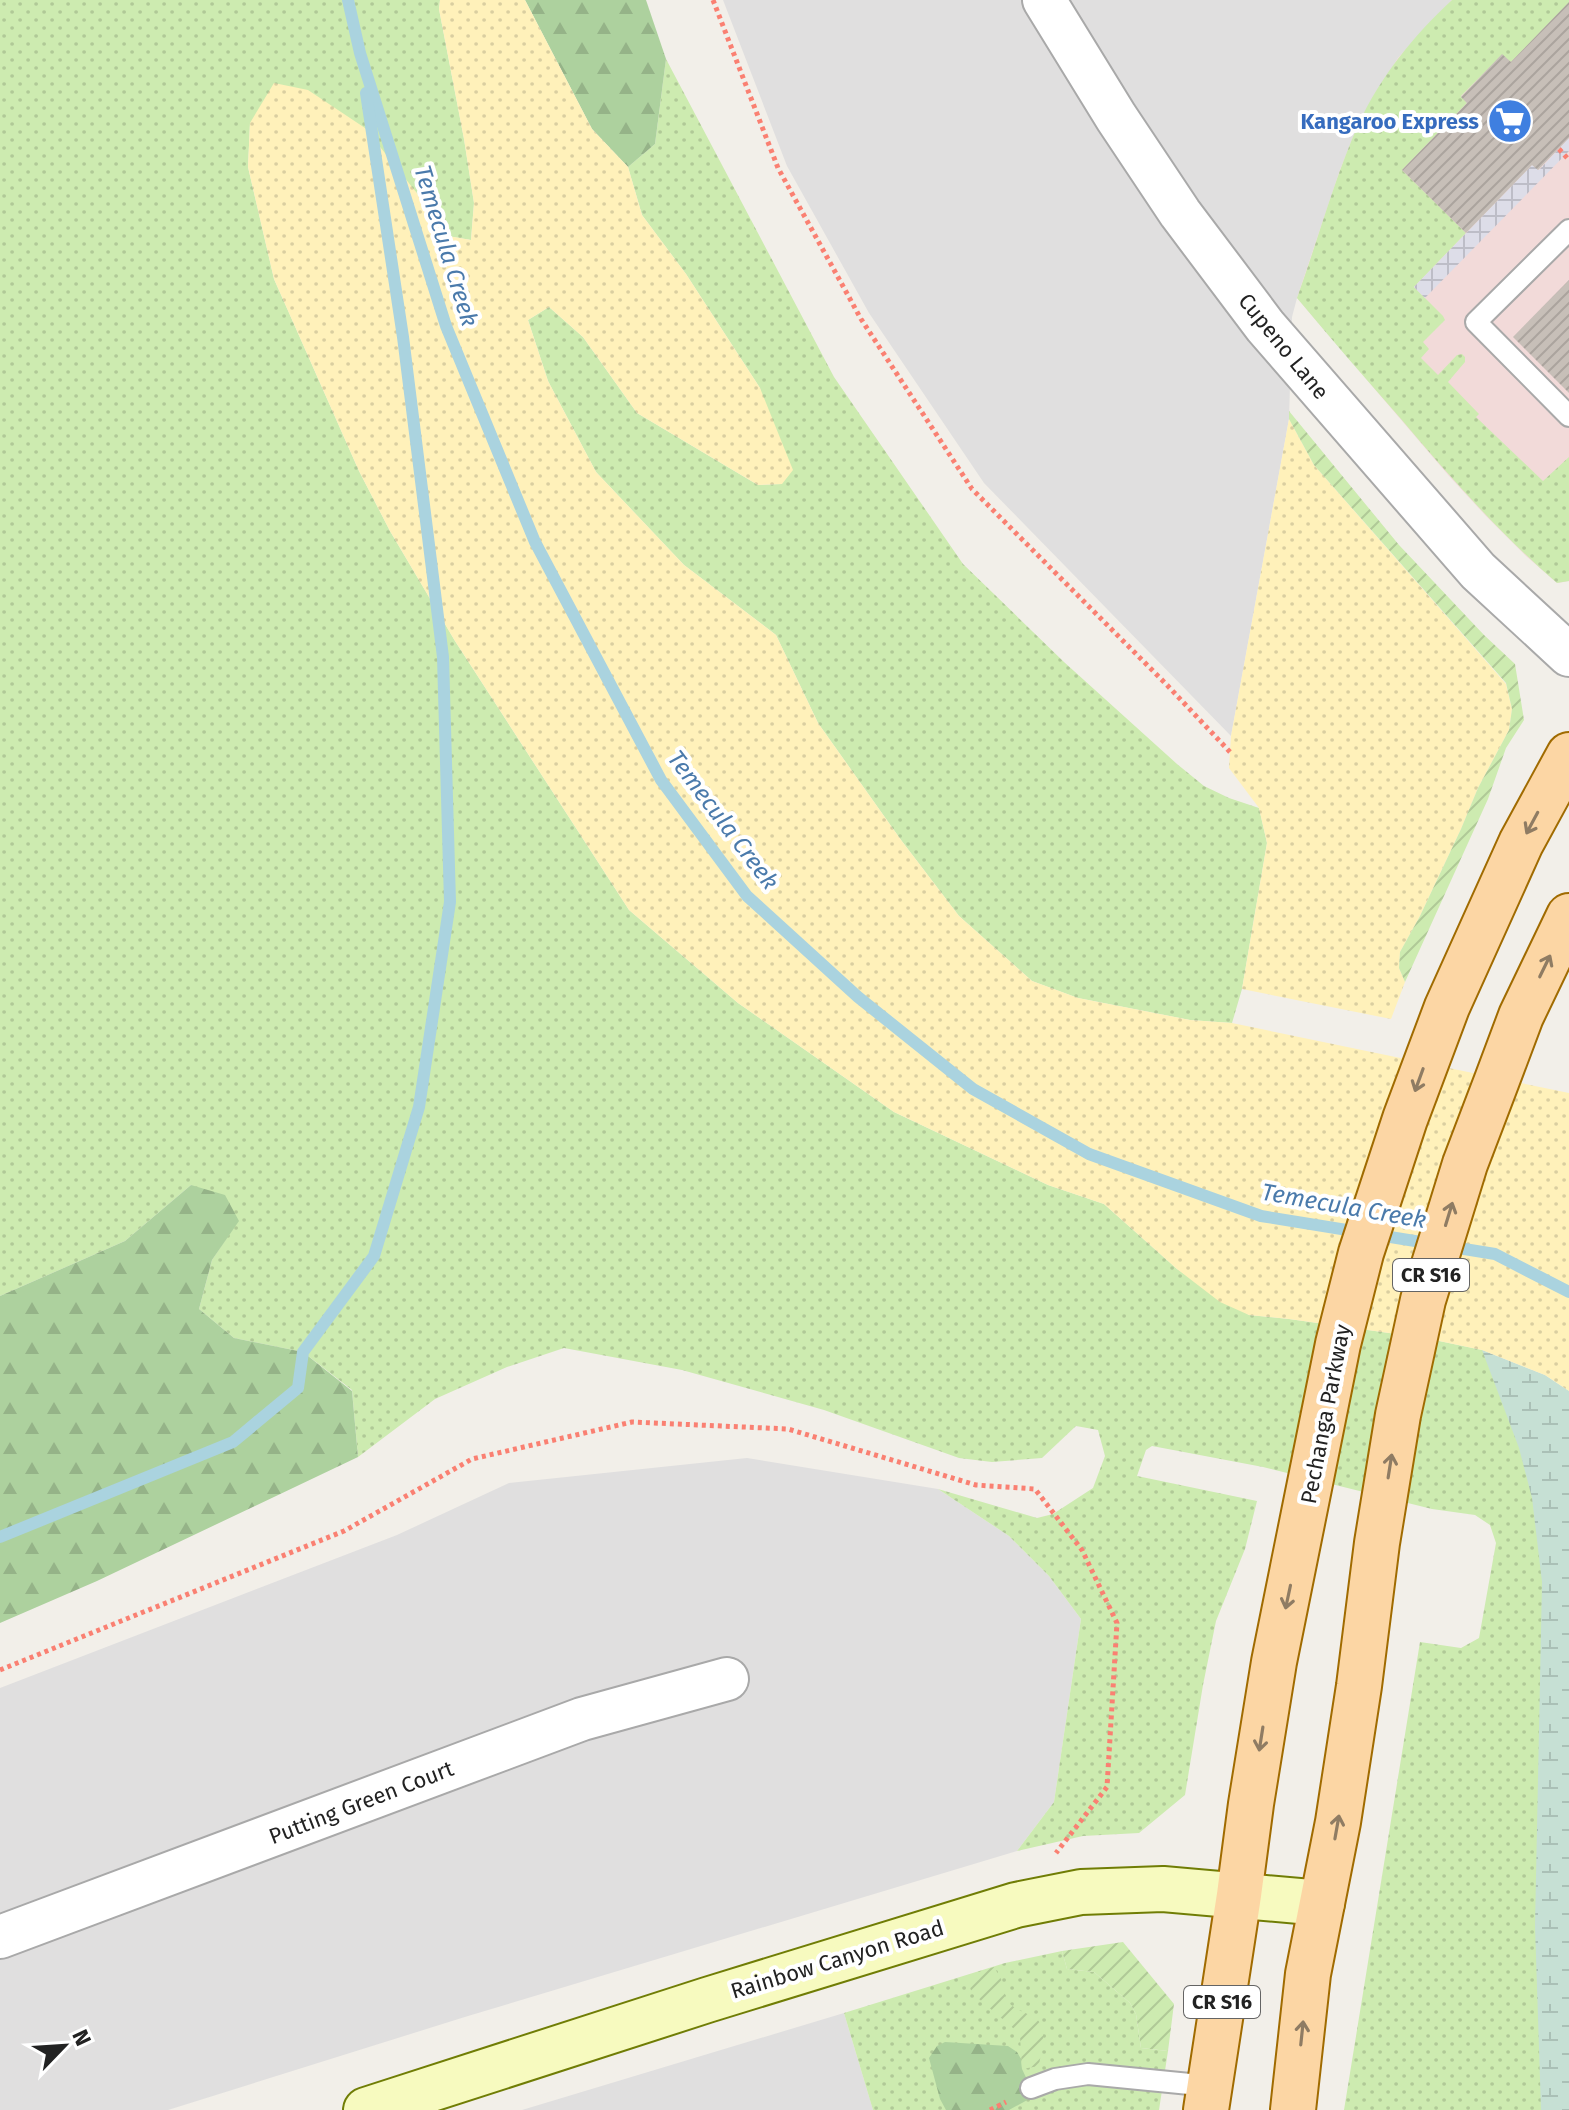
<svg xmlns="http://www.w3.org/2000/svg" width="1569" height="2110" viewBox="0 0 1569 2110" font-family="'Fira Sans',sans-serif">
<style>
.residential{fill:#e0dfdf}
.commercial{fill:#f2dad9}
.grass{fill:url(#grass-dots)}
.forest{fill:url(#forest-firs)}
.wetland{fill:url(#wetland-marsh)}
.sand{fill:url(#sand-dots)}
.garden{fill:url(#garden-furrows)}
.plaza{fill:url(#plaza-grid)}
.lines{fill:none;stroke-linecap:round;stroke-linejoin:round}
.stream{stroke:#aad3df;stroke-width:12}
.building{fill:url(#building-hatch)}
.lane-casing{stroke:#a9a9a9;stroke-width:24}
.street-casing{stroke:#a9a9a9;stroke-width:46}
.secondary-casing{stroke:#707d05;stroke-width:48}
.primary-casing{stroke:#a06b00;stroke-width:48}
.path{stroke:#fa8072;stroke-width:5;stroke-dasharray:4 4;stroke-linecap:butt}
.lane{stroke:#fff;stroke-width:20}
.street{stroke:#fff;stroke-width:42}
.secondary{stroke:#f7fabf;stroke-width:44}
.primary{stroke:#fcd6a4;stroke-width:44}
.oneway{stroke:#8f7c63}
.labels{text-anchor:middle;stroke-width:8;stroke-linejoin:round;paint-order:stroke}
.shield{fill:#fff;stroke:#646464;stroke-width:2}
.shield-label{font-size:20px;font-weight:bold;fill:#222}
.shop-label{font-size:22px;font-weight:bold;fill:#366cbe;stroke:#fff;text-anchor:end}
.street-label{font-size:22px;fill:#222;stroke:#fff}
.water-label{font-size:24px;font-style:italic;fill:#4a7aab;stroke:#fff}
</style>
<defs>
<pattern id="grass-dots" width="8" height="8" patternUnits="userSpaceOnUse" patternTransform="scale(2)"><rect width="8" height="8" fill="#cdebb0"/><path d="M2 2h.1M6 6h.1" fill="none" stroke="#b0c997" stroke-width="1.8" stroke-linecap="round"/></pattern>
<pattern id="forest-firs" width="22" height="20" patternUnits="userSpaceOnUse" patternTransform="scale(2)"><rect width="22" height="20" fill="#add19e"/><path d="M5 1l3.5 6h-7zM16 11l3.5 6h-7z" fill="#95b388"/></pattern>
<pattern id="wetland-marsh" width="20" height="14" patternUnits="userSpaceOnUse" patternTransform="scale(2)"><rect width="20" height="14" fill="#c6e0d4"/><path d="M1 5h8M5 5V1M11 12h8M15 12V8" fill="none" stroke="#aac0b6"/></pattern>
<pattern id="sand-dots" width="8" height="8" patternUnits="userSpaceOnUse" patternTransform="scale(2)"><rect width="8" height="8" fill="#fff1ba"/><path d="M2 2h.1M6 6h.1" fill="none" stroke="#dacea0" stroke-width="1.8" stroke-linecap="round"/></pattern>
<pattern id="garden-furrows" width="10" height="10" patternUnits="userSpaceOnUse" patternTransform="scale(2)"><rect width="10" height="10" fill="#cdebb0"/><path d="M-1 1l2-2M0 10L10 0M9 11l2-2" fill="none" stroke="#b0c997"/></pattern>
<pattern id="plaza-grid" width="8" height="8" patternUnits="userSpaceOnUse" patternTransform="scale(2)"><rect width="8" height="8" fill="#dddde8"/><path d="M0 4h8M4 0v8" fill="none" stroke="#bdbdc7"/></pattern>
<pattern id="building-hatch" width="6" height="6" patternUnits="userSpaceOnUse" patternTransform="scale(2)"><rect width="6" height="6" fill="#c7bfb8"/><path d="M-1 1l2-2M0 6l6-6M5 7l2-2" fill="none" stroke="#aba49e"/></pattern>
</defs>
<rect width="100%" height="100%" fill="#f2efe9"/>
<!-- residential -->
<g class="residential">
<path d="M723 0H1452L1398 58 1360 120 1340 170 1297 298 1292 317 1289 419 1231 736 984 483 869 313 787 166Z"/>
<path d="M747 1458 938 1489 1009 1536 1049 1576 1081 1619 1054 1802 1017 1851 468 2016 168 2110H0V1688L397 1535 509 1483Z"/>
<path d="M844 2013 873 2110H522Z"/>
</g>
<!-- commercial -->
<path class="commercial" d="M1452 0H1569V581L1557 583 1526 556 1486 516 1449 476 1297 298 1340 170 1360 120 1398 58Z"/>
<!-- grass -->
<g class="grass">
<path d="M0 0H440L439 9 464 139 474 203 471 240 442 235 416 192 250 123 248 167 274 279 359 471 390 531 455 641 629 910 738 1003 894 1112 1048 1185 1104 1204 1177 1269 1249 1315 1289 1319 1425 1338 1482 1350 1569 1391V2110H1344L1420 1642 1461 1648 1479 1638 1496 1543 1490 1525 1475 1515 1432 1509 1263 1467 1152 1446 1146 1450 1137 1476 1257 1501 1245 1549 1216 1621 1203 1685 1185 1795 1139 1833 1083 1836 1017 1851 1054 1802 1081 1619 1049 1576 1009 1536 938 1489 1037 1518 1053 1514 1093 1488 1105 1456 1098 1430 1076 1426 1042 1458 992 1462 959 1458 824 1410 682 1370 564 1348 507 1367 435 1399 358 1457 352 1390 303 1352 234 1338 199 1309 212 1260 238 1221 191 1185 125 1241 0 1296Z"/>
<path d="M1452 0H1569V30L1555 17 1511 62 1502 55 1461 96 1467 103 1402 170 1466 233 1414 287 1443 316 1445 320 1423 342 1429 349 1421 358 1438 375 1457 355 1462 354 1465 357V362L1448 382 1479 414 1476 417 1543 481 1569 457V581L1557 583C1499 533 1450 477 1401 419 1366 379 1331 339 1297 298 1318 240 1334 179 1359 123 1380 77 1415 34 1452 0Z"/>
<path d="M666 59 834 377 963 564 1064 662 1177 764 1204 786 1229 798 1259 808 1267 843 1242 989 1232 1023 1190 1020 1078 998 1032 981 959 916 901 840 818 723 776 635 684 565 596 472 548 381 528 320 549 307 583 337 637 413 758 485 782 484 760 388 686 274 642 215 628 167 655 144Z"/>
<path d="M1062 1951 1067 1969 1094 1972 1130 2003 1136 2014 1141 2048 1168 2051 1159 2110H873L844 2013 1005 1963Z"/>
</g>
<!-- forest -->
<g class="forest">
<path d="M525 0H646L666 59 655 144 628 167 592 129Z"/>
<path d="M191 1185 225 1195 239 1221 212 1260 199 1309 234 1338 303 1352 352 1391 358 1457 97 1581 0 1623V1296L125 1241Z"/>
<path d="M945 2042 1008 2046 1017 2052 1021 2059 1022 2069 1031 2088V2098L1009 2110H946L940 2099 929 2058 937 2046Z"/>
</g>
<!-- wetland -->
<path class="wetland" d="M1482 1350 1545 1375 1569 1391V2110H1541L1535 1926 1542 1582 1532 1498 1519 1448Z"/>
<!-- sand -->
<g class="sand">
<path d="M440 0H525L592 129 628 167 642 215 686 274 760 388 793 470 782 484 758 485 637 413 583 337 549 307 528 320 548 381 596 472 684 565 776 635 818 723 901 840 959 916 1032 981 1078 998 1190 1020 1232 1023 1569 1093V1391L1545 1375 1482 1350 1425 1338 1289 1319 1249 1315 1220 1302 1177 1269 1104 1204 1048 1185 894 1112 738 1003 629 910 455 641 390 531 359 471 274 279 248 167 250 123 274 83 308 90 365 128 416 192 442 235 471 240 474 203 464 139 439 9Z"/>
<path d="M1289 419 1314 465 1506 684 1512 709 1509 730 1478 788 1461 829 1420 916 1400 952 1399 968 1405 982 1391 1019 1242 989 1267 843 1259 808 1229 768 1231 736Z"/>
</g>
<!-- garden -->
<g class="garden">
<path d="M1289 411 1399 545 1484 635 1515 664 1524 720 1506 748 1488 799 1405 982 1399 968 1400 952 1420 916 1461 829 1478 788 1509 730 1512 709 1506 683 1314 465 1289 419Z"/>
<path d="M1123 1942 1174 2004 1168 2051 1141 2048 1136 2014 1130 2003 1094 1972 1067 1969 1062 1951Z"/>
<path d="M994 1967C997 1972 1001 1978 1003 1984 1005 1990 1004 1996 1008 2002 1014 2009 1022 2011 1030 2015 1051 2023 1041 2049 1039 2066L1022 2069 1020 2036 1013 2028 972 1993 966 1976Z"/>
</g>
<!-- plaza -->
<path class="plaza" d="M1569 138V151L1425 298 1414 287 1532 165 1539 170Z"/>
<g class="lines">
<!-- stream -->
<g class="stream">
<path d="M348 0 360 53 446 326 535 542 661 780 747 896 858 997 973 1089 1089 1154 1261 1216 1495 1254 1569 1292"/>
<path d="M0 1537 233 1442 298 1388 303 1352 374 1256 419 1107 450 902 443 657 403 337 366 93"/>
</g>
</g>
<!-- building -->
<g class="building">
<path d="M1569 2V138L1538 170 1532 165 1466 233 1402 170 1467 103 1461 97 1502 54 1511 62Z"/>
<path d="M1569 280V393L1513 337Z"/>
</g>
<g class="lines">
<!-- lane casing -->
<g class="lane-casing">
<g id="lane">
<path d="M1569 230 1476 322 1569 416"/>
<path d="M1031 2088 1055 2079 1088 2074 1210 2086"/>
</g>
</g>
<!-- street casing -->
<g class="street-casing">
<g id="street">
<path d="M1044 0 1116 117 1180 213 1265 326 1478 571 1569 655"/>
<path d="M0 1937 582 1719 727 1679"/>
</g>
</g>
<!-- secondary casing -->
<g class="secondary-casing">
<path id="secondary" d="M366 2110 707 2000 1016 1905 1081 1892 1163 1889 1322 1903"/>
</g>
<!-- primary casing -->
<g class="primary-casing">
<g id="primary">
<path d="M1206 2110 1239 1895 1251 1804 1274 1662 1338 1344 1361 1253 1405 1119 1447 1007 1521 843 1569 755"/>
<path d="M1293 2110 1308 1974 1338 1822 1359 1686 1377 1543 1398 1415 1423 1300 1465 1164 1497 1080 1521 1016 1569 916"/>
</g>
</g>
<!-- path -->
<g class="path">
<path d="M713 0 778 168 861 319 972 489 1166 684 1230 752"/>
<path d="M1559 149 1569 160"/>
<path d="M0 1670 344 1531 472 1459 632 1422 788 1429 976 1485 1035 1489 1082 1550 1117 1623 1107 1787 1056 1853"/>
<path d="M990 2110 1006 2102"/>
</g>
<!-- lane -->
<use href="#lane" class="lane"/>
<!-- street -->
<use href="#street" class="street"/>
<!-- secondary -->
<use href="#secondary" class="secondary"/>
<!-- primary -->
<use href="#primary" class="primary"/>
</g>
<!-- one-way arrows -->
<defs><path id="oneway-shaft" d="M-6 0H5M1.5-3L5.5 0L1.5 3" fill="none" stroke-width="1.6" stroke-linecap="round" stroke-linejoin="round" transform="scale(2)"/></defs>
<g class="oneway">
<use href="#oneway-shaft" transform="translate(1532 823) rotate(118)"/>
<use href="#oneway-shaft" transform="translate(1545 966) rotate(-64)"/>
<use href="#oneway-shaft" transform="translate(1419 1080) rotate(110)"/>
<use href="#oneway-shaft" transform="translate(1449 1214) rotate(-73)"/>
<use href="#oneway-shaft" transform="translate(1390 1466) rotate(-81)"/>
<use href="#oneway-shaft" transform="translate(1288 1597) rotate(102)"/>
<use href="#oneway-shaft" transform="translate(1261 1739) rotate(99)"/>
<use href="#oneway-shaft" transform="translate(1337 1827) rotate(-80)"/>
<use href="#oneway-shaft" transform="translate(1302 2033) rotate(-84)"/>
</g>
<!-- icons -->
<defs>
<g id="supermarket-disc" transform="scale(2.3)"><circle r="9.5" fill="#3f7fe0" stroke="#fff"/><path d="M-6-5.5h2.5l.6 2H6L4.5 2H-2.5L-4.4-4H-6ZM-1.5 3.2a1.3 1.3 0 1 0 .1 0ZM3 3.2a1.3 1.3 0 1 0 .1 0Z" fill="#fff"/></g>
</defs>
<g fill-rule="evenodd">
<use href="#supermarket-disc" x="1510" y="121"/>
</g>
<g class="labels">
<!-- shield labels -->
<g class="shield">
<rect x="1393" y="1259" width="76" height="32" rx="6"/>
<rect x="1184" y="1986" width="76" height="32" rx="6"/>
</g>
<g class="shield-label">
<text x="1431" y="1282">CR S16</text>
<text x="1222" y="2009">CR S16</text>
</g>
<!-- shop labels -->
<g class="shop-label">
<text x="1479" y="129">Kangaroo Express</text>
</g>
<!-- street labels -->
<g class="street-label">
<text transform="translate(1284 346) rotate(51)" y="8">Cupeno Lane</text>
<text transform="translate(1325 1414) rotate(-79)" y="8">Pechanga Parkway</text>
<text transform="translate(361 1802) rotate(-21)" y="8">Putting Green Court</text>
<text transform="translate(837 1959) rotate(-17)" y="8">Rainbow Canyon Road</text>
</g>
<!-- water labels -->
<g class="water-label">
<text transform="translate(446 246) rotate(73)" y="8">Temecula Creek</text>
<text transform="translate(723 820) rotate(53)" y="8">Temecula Creek</text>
<text transform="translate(1344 1206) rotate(10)" y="8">Temecula Creek</text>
</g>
</g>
<!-- north arrow -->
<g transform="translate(64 2046) rotate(65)" stroke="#ffffff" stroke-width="6" paint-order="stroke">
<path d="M0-6L14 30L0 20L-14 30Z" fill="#222222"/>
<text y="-12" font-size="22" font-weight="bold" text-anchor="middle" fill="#222222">N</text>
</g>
</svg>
